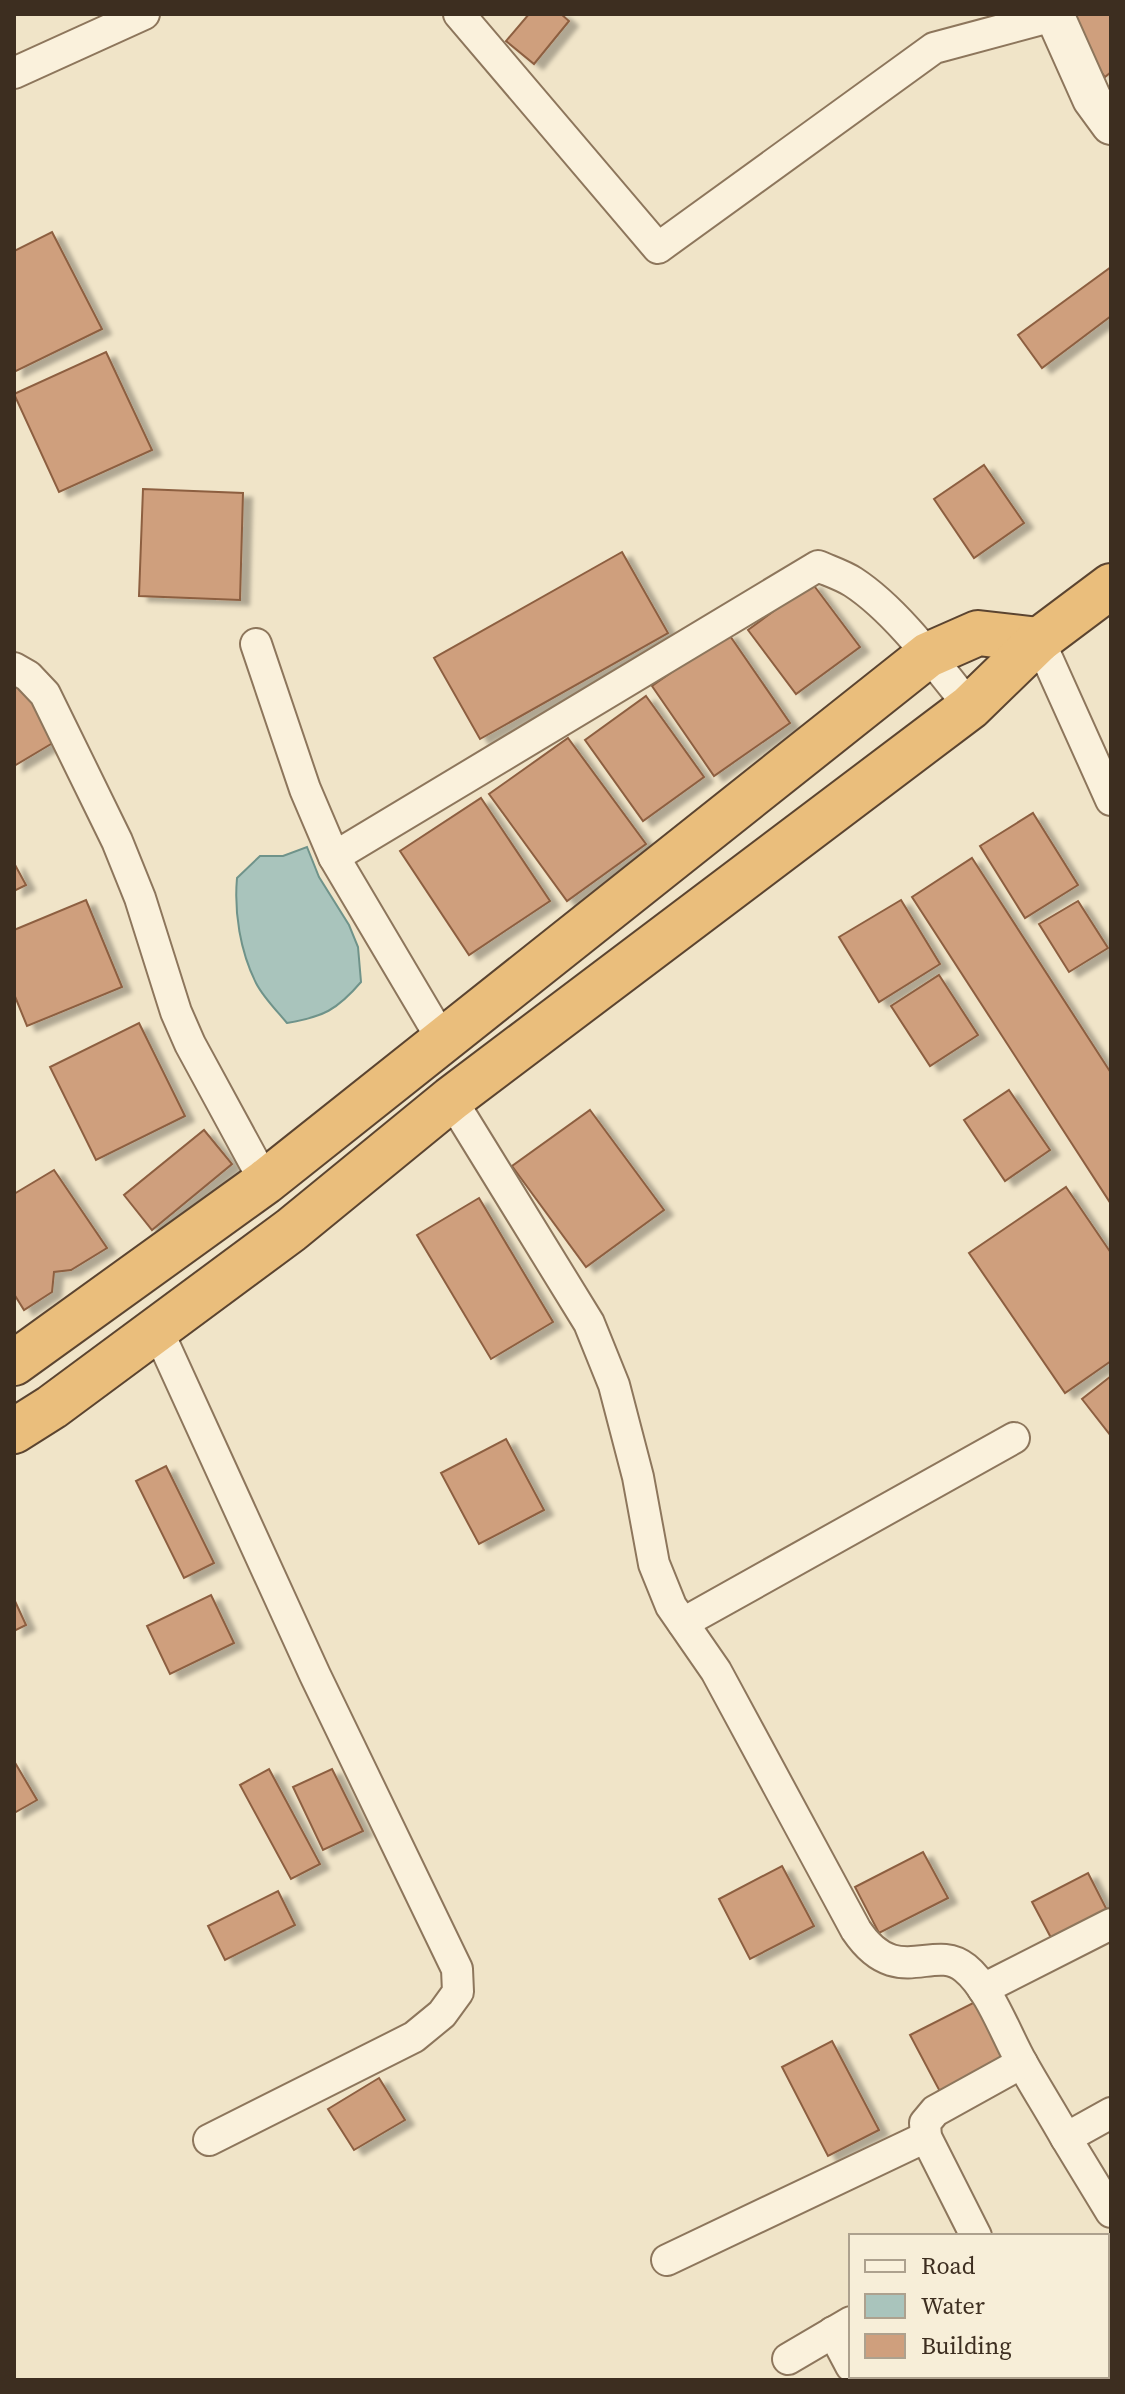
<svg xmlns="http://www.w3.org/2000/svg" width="1125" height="2394" viewBox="0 0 1125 2394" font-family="'Source Serif 4',serif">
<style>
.water{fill:#a9c4bc;stroke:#6f938a;stroke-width:2}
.building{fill:#cf9f7d;stroke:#8d5f41;stroke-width:2;filter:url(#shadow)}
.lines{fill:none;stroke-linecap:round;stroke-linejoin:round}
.minor-casing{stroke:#8d765c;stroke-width:34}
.tertiary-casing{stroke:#8d765c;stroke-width:42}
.trunk-casing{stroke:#5b4430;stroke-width:48}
.minor{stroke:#faf1dc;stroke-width:30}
.tertiary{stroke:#faf1dc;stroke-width:38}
.trunk{stroke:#eabe7c;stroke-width:44}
</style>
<defs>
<filter id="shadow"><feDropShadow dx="9" dy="5" stdDeviation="2" flood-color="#0004"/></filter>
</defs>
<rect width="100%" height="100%" fill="#f0e4c8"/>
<!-- water -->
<path class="water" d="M307 847 319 877 349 925 358 947 361 982C337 1010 323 1017 287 1023 277 1011 263 997 256 983 240 951 234 912 237 878L260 856H283Z"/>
<!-- building -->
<g class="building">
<path d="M529 14H561L569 21 534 64 506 41Z"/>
<path d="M1073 14H1111V72L1105 77 1063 21Z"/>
<path d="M52 232 102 329 14 372V251Z"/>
<path d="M1111 267V316L1042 368 1018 335Z"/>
<path d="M106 352 152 450 59 492 14 394Z"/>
<path d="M984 465 1024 523 974 558 934 499Z"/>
<path d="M143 489 243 493 240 600 139 596Z"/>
<path d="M622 552 668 633 480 739 434 658Z"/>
<path d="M812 583 860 647 796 694 748 630Z"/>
<path d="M728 633 790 723 714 776 652 686Z"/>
<path d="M14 673 56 741 14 766Z"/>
<path d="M646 696 704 777 643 821 585 740Z"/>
<path d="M568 738 646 844 567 901 489 794Z"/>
<path d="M481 798 550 901 469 955 400 851Z"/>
<path d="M1033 813 1078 885 1025 918 980 846Z"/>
<path d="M972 858 1111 1073V1204L912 897Z"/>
<path d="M14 863 26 885 14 891Z"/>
<path d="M86 900 122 987 27 1026 14 994V930Z"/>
<path d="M901 900 940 964 879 1002 839 937Z"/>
<path d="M1078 901 1108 948 1069 972 1039 924Z"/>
<path d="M939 975 978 1035 930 1066 891 1006Z"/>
<path d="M139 1023 185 1116 96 1160 50 1067Z"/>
<path d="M1009 1090 1050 1150 1005 1181 964 1120Z"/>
<path d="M590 1110 664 1210 586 1267 512 1166Z"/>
<path d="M204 1130 232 1164 152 1230 124 1195Z"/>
<path d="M54 1170 107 1248 71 1270 54 1272 52 1292 24 1310 14 1294V1194Z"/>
<path d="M1066 1187 1111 1253V1361L1065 1393 969 1253Z"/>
<path d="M479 1198 553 1322 491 1359 417 1235Z"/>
<path d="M1111 1376V1436L1082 1399Z"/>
<path d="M506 1439 544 1510 479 1544 441 1473Z"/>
<path d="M166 1466 214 1563 184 1578 136 1481Z"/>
<path d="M211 1595 234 1643 170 1674 147 1626Z"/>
<path d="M14 1599 26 1625 14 1631Z"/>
<path d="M14 1761 37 1800 14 1813Z"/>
<path d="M269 1769 320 1864 291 1879 240 1785Z"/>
<path d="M332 1769 363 1831 323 1850 293 1787Z"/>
<path d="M923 1852 948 1898 879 1933 855 1887Z"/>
<path d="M782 1866 814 1926 750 1959 719 1899Z"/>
<path d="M1088 1873 1111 1918 1057 1949 1032 1902Z"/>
<path d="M278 1891 295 1925 225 1960 208 1926Z"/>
<path d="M975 2002 1010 2067 945 2101 910 2035Z"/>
<path d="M832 2041 879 2130 828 2156 782 2067Z"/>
<path d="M379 2078 405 2120 354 2150 328 2109Z"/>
</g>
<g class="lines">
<!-- minor casing -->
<g class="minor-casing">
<g id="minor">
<path d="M459 14 658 248 934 48 1053 16"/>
<path d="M14 73 144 14"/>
<path d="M1039 640 1111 800"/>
<path d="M256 644 305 789 334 857 443 1041"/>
<path d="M14 668 28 676 45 694 117 841 140 898 176 1012 190 1044 265 1182"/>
<path d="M334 857 818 566C829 571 842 575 853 582 896 610 937 666 970 707"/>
<path d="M451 1099 589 1323 614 1385 638 1477 654 1564 671 1606 716 1671 856 1930C897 1991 933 1942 965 1968 990 1988 1006 2035 1022 2063 1036 2088 1052 2113 1066 2138L1111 2113"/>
<path d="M157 1329 315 1675 457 1969 458 1992 442 2014 414 2037 209 2140"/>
<path d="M683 1623 1014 1438"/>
<path d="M983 1989 1111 1924"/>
<path d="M1066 2138 1111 2212"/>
<path d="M976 2236 926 2137 925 2123 935 2111 1022 2063"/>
<path d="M667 2260 926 2137"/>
<path d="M833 2332 851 2366"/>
<path d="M788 2359 851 2322"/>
<path d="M1034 2376 1037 2380"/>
</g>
</g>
<!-- tertiary casing -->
<g class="tertiary-casing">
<path id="tertiary" d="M1054 14 1092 99 1111 125"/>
</g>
<!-- trunk casing -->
<g class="trunk-casing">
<g id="trunk">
<path d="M14 1363 265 1182 928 655 978 633 1039 640"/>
<path d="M14 1431 52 1407 291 1230 451 1099 970 707 1039 640 1111 586"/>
</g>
</g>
<!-- minor -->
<use href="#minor" class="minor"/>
<!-- tertiary -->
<use href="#tertiary" class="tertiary"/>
<!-- trunk -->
<use href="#trunk" class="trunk"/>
</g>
<!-- border -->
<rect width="1125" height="2394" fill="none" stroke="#3d2e20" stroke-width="32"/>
<!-- legend -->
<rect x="849" y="2234" width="260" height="144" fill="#f7eed8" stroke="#ada18e" stroke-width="2"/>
<rect x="865" y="2260" width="40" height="12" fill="#faf1dc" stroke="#ada18e" stroke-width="2"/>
<text x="921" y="2274" font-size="24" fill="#3d2e20">Road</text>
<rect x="865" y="2294" width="40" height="24" fill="#a9c4bc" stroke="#ada18e" stroke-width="2"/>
<text x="921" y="2314" font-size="24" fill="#3d2e20">Water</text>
<rect x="865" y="2334" width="40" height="24" fill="#cf9f7d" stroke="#ada18e" stroke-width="2"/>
<text x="921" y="2354" font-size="24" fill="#3d2e20">Building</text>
</svg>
